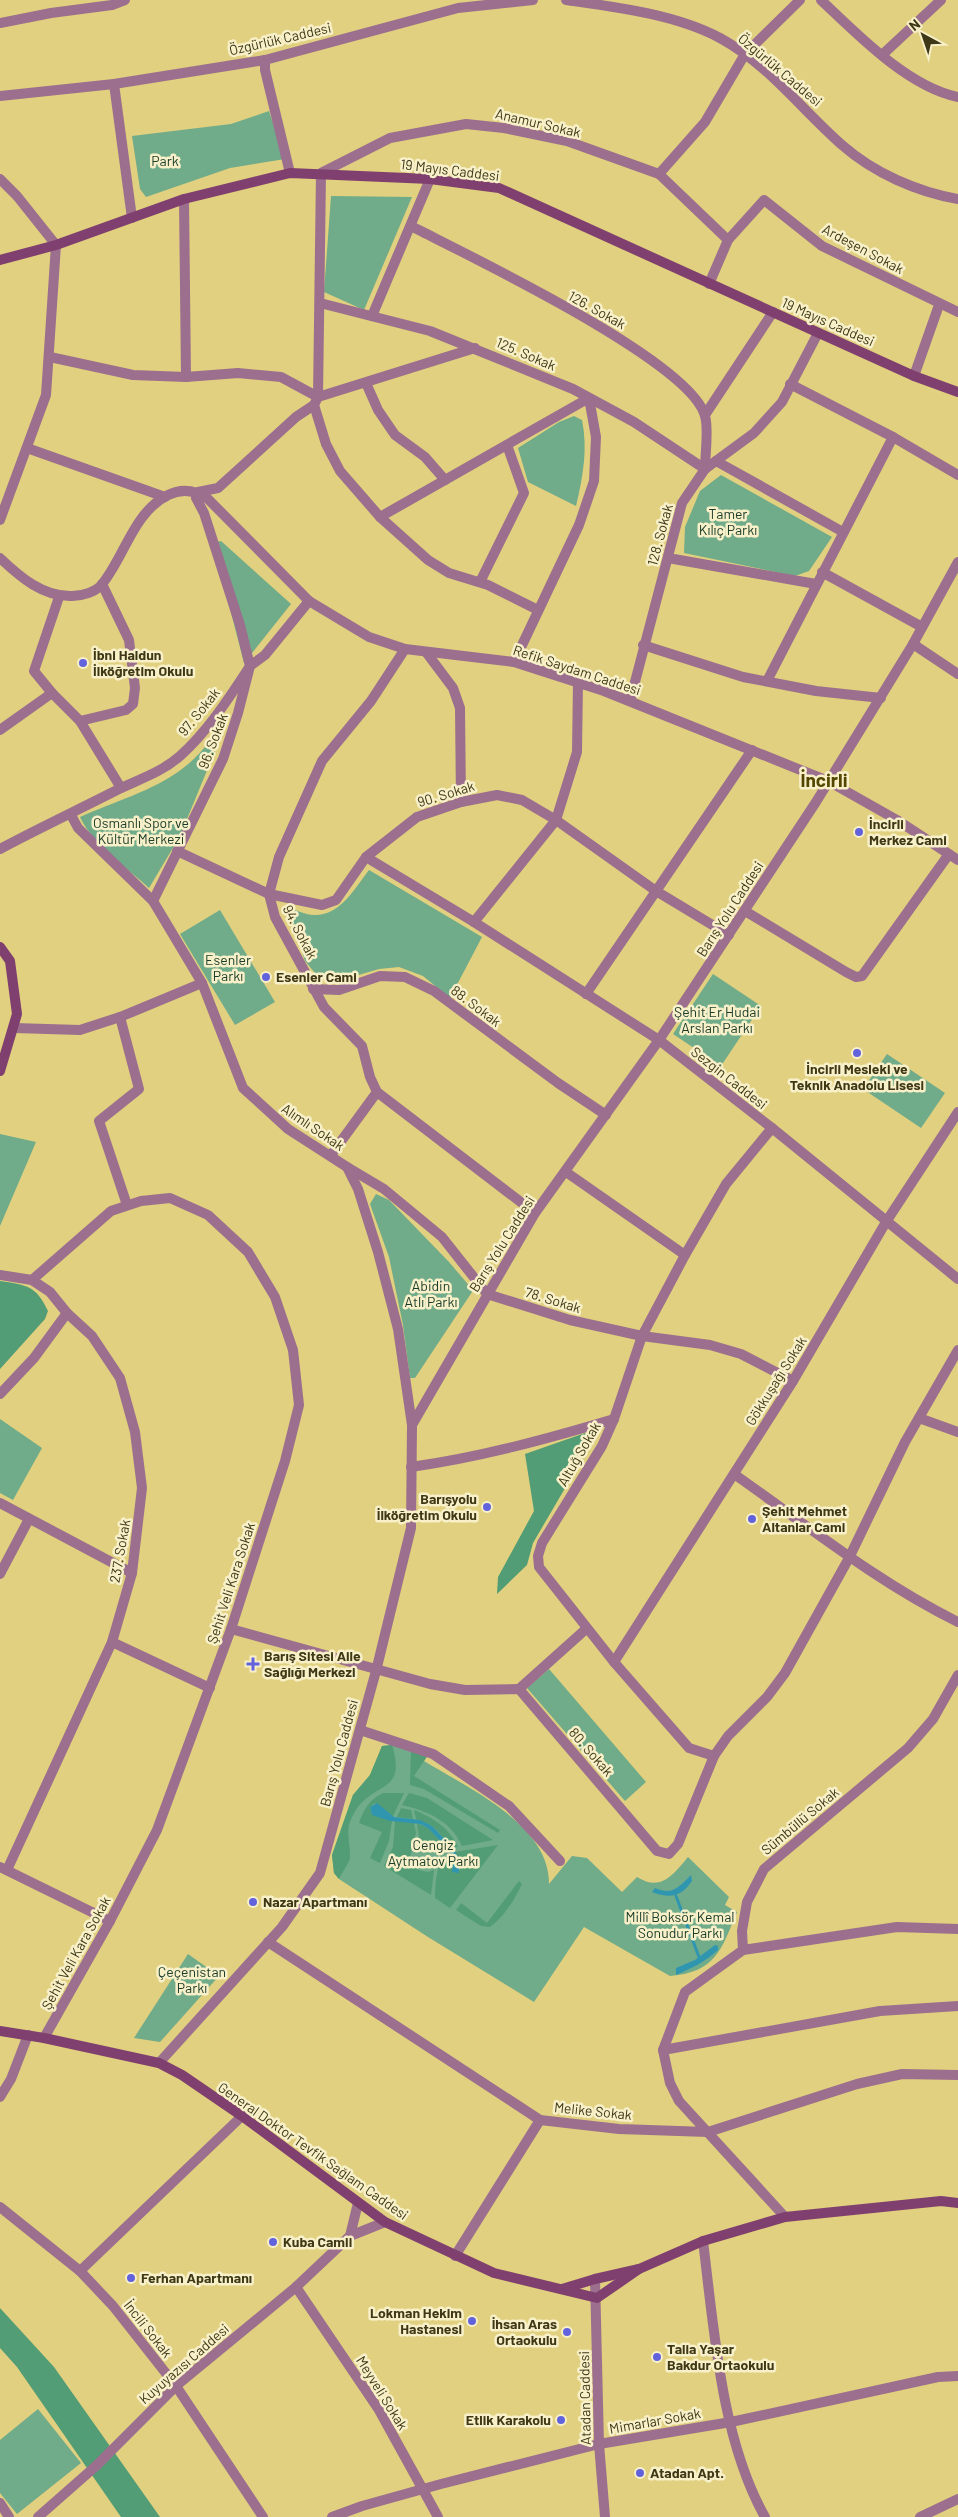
<svg xmlns="http://www.w3.org/2000/svg" width="958" height="2517" viewBox="0 0 958 2517" font-family="Barlow,sans-serif">
<style>
.green{fill:#70ab8a}
.forest{fill:#529d75}
.water{fill:#3096b0}
.lines{fill:none;stroke-linecap:round;stroke-linejoin:round}
.stream{stroke:#3096b0;stroke-width:3}
.minor{stroke:#9c6f8e;stroke-width:10}
.tertiary{stroke:#9c6f8e;stroke-width:10}
.secondary{stroke:#80406f;stroke-width:10}
.poi-dot{fill:#6263dc;stroke:#f8f0c9;stroke-width:2}
.labels{text-anchor:middle;stroke-width:5;stroke-linejoin:round;paint-order:stroke}
.street-label{font-size:14px;fill:#3e3816;stroke:#f8f0c9}
.park-label{font-size:14px;fill:#193b29;stroke:#f8f0c9}
.poi-label{font-size:14px;font-weight:bold;fill:#3e3816;stroke:#f8f0c9;text-anchor:start}
.district-label{font-size:19px;font-weight:bold;fill:#534700;stroke:#f8f0c9}
</style>
<rect width="100%" height="100%" fill="#e0d07f"/>
<!-- green -->
<g class="green">
<path d="M269 111 285 159 230 168 146 197 140 189 132 136 231 124Z"/>
<path d="M331 196 412 197 364 310 324 292Z"/>
<path d="M574 416 582 420C588 449 583 476 576 506L528 482 518 448 559 422Z"/>
<path d="M721 475 832 537 809 571 795 576 684 553 685 527 700 491Z"/>
<path d="M221 541 291 604 244 663 213 543Z"/>
<path d="M227 716 229 717 180 836 149 888C126 867 93 845 80 817 113 802 153 791 182 769 201 755 215 735 227 716Z"/>
<path d="M369 870 482 937 450 998 423 976 399 967 379 969 355 976 320 979 305 961 288 908C296 910 306 915 314 915 340 916 355 888 369 870Z"/>
<path d="M220 910 275 1002 235 1025 180 934Z"/>
<path d="M713 974 761 1006 721 1066 673 1034Z"/>
<path d="M887 1054 945 1093 921 1128 863 1089Z"/>
<path d="M0 1134 36 1142 0 1226Z"/>
<path d="M376 1194 389 1200 449 1262 472 1289V1292L415 1378H410L403 1325 389 1257 370 1204Z"/>
<path d="M0 1419 42 1448 13 1500 0 1493Z"/>
<path d="M549 1669 646 1782 625 1801 527 1688Z"/>
<path d="M392 1745 428 1755 424 1761C468 1788 550 1825 549 1884L572 1856 587 1858 622 1892 637 1877C661 1892 673 1875 688 1857L729 1897 725 1905 737 1912C721 1950 716 1972 670 1976L584 1927 534 2002 428 1937 339 1879 334 1873 332 1855 353 1795 370 1775 382 1746Z"/>
<path d="M188 1954 219 1976 160 2042 134 2038Z"/>
<path d="M38 2409 81 2463 17 2514 0 2493V2440Z"/>
</g>
<!-- forest -->
<g class="forest">
<path d="M0 1281C26 1285 36 1285 48 1311L45 1319 0 1369Z"/>
<path d="M585 1433 592 1442 533 1543 527 1565 497 1594 498 1577 534 1511 525 1454Z"/>
<path d="M392 1745C408 1797 370 1779 352 1817 345 1830 350 1841 350 1855 351 1862 342 1872 339 1879L334 1873 332 1855 353 1795 370 1775 382 1746Z"/>
<path d="M411 1749 428 1755 414 1776 500 1830 498 1833 424 1789 410 1785Z"/>
<path d="M383 1793H404L393 1816 375 1803 371 1806 379 1816 392 1821 389 1841 380 1863 370 1858 382 1832 359 1823C364 1809 369 1800 383 1793Z"/>
<path d="M409 1793 427 1798 493 1840 462 1846C451 1821 428 1811 402 1805Z"/>
<path d="M401 1808 411 1810 413 1819 397 1817Z"/>
<path d="M414 1810C433 1818 449 1827 458 1847H453L432 1826 416 1819Z"/>
<path d="M395 1821 414 1823 416 1833 410 1857 418 1870 428 1872 434 1870 431 1895 384 1866 393 1847Z"/>
<path d="M417 1823 428 1828 449 1850 440 1856 433 1844 423 1842 417 1845 419 1837Z"/>
<path d="M498 1845 450 1908 435 1898C436 1879 435 1865 450 1853L452 1868 460 1870 459 1859 455 1852Z"/>
<path d="M519 1881 522 1884C514 1900 505 1916 490 1927L481 1926 456 1910 461 1903 487 1923Z"/>
<path d="M0 2308 54 2367 160 2517H121L17 2367 0 2348Z"/>
</g>
<!-- water -->
<g class="water">
<path d="M377 1803 394 1817 420 1820 432 1826 454 1849 459 1859V1873L452 1872 453 1865 449 1850 428 1828 420 1824 390 1821 372 1815 370 1807Z"/>
<path d="M691 1875 692 1881C681 1897 670 1899 652 1892L655 1888C672 1896 679 1887 691 1875Z"/>
<path d="M715 1945 718 1946V1950C705 1962 692 1968 676 1975V1968L695 1960Z"/>
</g>
<g class="lines">
<!-- stream -->
<path class="stream" d="M676 1896 699 1957"/>
<!-- minor -->
<g class="minor">
<path d="M566 0C615 7 675 14 720 38 768 64 802 110 842 145 874 173 917 192 958 199"/>
<path d="M821 0C857 34 908 87 958 97"/>
<path d="M0 23 51 13 112 5 125 0"/>
<path d="M882 55 941 0"/>
<path d="M265 60V70L290 173"/>
<path d="M114 84 132 218"/>
<path d="M0 96 114 84 265 60 458 8 533 0"/>
<path d="M659 174 705 122 745 54 800 0"/>
<path d="M0 179 17 196 56 245 46 395 0 520"/>
<path d="M184 199 186 377"/>
<path d="M411 226C467 255 691 361 705 416 709 429 705 455 705 469"/>
<path d="M709 284 728 240 764 200 822 246 958 312"/>
<path d="M320 303 430 331 573 389 634 422 705 469"/>
<path d="M372 316 430 179"/>
<path d="M475 348 318 397 314 405 326 444 340 471 380 517 428 560 449 573 488 585 538 610"/>
<path d="M50 357 133 375 186 377 238 373 281 377 318 397"/>
<path d="M914 376 939 305"/>
<path d="M366 383 378 410 395 435 425 457 445 480"/>
<path d="M790 384 893 437 958 475"/>
<path d="M318 397 321 173 390 138 466 124 504 128 567 141 659 174 728 240"/>
<path d="M705 415 773 312"/>
<path d="M27 448 165 497"/>
<path d="M716 461 843 532"/>
<path d="M380 517 589 398 596 437 594 481 579 525 514 662"/>
<path d="M668 558 816 584"/>
<path d="M822 572 922 627"/>
<path d="M480 582 524 493 507 445"/>
<path d="M59 597 34 671 52 693 80 721 121 788"/>
<path d="M643 645 743 677 816 691 881 698"/>
<path d="M426 652 453 688 460 708 461 802"/>
<path d="M767 681 893 437"/>
<path d="M630 701 682 503 705 469 754 433 782 402 818 333"/>
<path d="M80 721 126 710 133 704 135 688 129 640 102 584"/>
<path d="M0 730 52 693"/>
<path d="M71 815 78 828 153 901 202 983 243 1088 288 1129 347 1167 358 1189 378 1252 398 1329 412 1425"/>
<path d="M0 849C39 828 80 809 119 789 140 779 162 772 180 756 208 731 229 698 250 666L240 625 204 513 196 498 198 492 218 488 296 417 314 405"/>
<path d="M177 851 269 894 322 905 336 900 366 857 417 817 461 802 497 795 522 800 556 820 656 891 729 935"/>
<path d="M153 901 223 759 238 713 250 666 265 655 309 601"/>
<path d="M745 911 846 972 856 977 862 976 949 854"/>
<path d="M474 922 556 820 577 752 578 682"/>
<path d="M313 989 339 990 380 976 405 977 434 991 558 1083 606 1115"/>
<path d="M586 994 752 750"/>
<path d="M120 1017 139 1089 99 1121 127 1205"/>
<path d="M14 1028 80 1030 120 1017 202 983"/>
<path d="M377 1092 535 1213"/>
<path d="M331 1155 377 1092 370 1077 362 1046 324 1007 275 917 269 894 279 857 322 761 371 701 405 649"/>
<path d="M347 1167 384 1189 442 1237 487 1294 570 1320 642 1336 710 1345 741 1354 793 1381"/>
<path d="M566 1172 685 1255"/>
<path d="M0 1275 32 1280 50 1292 67 1313 92 1336 120 1378 135 1432 142 1488 132 1573 112 1642 7 1870"/>
<path d="M32 1280 111 1211 141 1201 170 1198 208 1215 248 1252 275 1297 293 1350 299 1405 285 1461 231 1629 157 1830 110 1921 44 2038"/>
<path d="M0 1394 34 1358 67 1313"/>
<path d="M919 1418 958 1432"/>
<path d="M411 1467C481 1457 547 1439 614 1419"/>
<path d="M734 1474C808 1526 877 1582 958 1622"/>
<path d="M0 1503 132 1573"/>
<path d="M0 1574 29 1519"/>
<path d="M231 1629 430 1684 465 1690 519 1689 657 1851 669 1854 678 1844 714 1756 728 1736 767 1697 785 1673 849 1558 905 1442 958 1350"/>
<path d="M112 1642 210 1688"/>
<path d="M614 1662 793 1381 886 1222 958 1112"/>
<path d="M519 1689 586 1629"/>
<path d="M360 1730 433 1754 509 1806 560 1861"/>
<path d="M714 1756 689 1748 614 1662 539 1567 538 1556 542 1543 602 1446 614 1419 642 1336 685 1255 726 1184 772 1128"/>
<path d="M0 1867 110 1921"/>
<path d="M268 1942 540 2120 619 2129 708 2132 857 2084 902 2074 958 2075"/>
<path d="M743 1950 897 1927 958 1929"/>
<path d="M663 2050 880 2011 958 2006"/>
<path d="M0 2097 11 2079 28 2035"/>
<path d="M785 2217 679 2101 670 2083 663 2050 685 1992 743 1950 742 1931 747 1902 764 1869 908 1748 933 1719 958 1675"/>
<path d="M703 2241C714 2329 721 2439 765 2517"/>
<path d="M455 2256 540 2120"/>
<path d="M80 2271 242 2116"/>
<path d="M332 2517 362 2506 441 2484 599 2444 731 2422 938 2377 958 2376"/>
<path d="M920 2517 958 2499"/>
</g>
<!-- tertiary -->
<g class="tertiary">
<path d="M0 558C20 577 43 597 72 596 82 596 97 592 103 583 125 555 134 512 168 495 182 488 195 490 208 499L309 601 369 637 405 649 514 662 604 691 828 781 897 820 958 860"/>
<path d="M913 644 958 674"/>
<path d="M366 857 474 922 659 1040 772 1128 958 1279"/>
<path d="M159 2063 282 1927 320 1873 376 1671 411 1528 412 1425 535 1213 659 1040 816 802 913 644 958 562"/>
<path d="M0 2207 80 2271 113 2306 176 2386 263 2517"/>
<path d="M350 2236 358 2203"/>
<path d="M595 2279 599 2444 605 2517"/>
<path d="M296 2287 379 2410 438 2517"/>
<path d="M0 2503 9 2517"/>
<path d="M38 2517 96 2466 176 2386 296 2287 350 2236 385 2222"/>
</g>
<!-- secondary -->
<g class="secondary">
<path d="M0 260 56 245 184 199 290 173 430 179 499 188 914 376 958 392"/>
<path d="M0 947 10 961 17 1014 0 1071"/>
<path d="M0 2031 44 2038 159 2063 182 2075 242 2116 385 2222 494 2273 597 2298 639 2269"/>
<path d="M562 2289 595 2279 639 2269 703 2241 785 2217 941 2201 958 2203"/>
</g>
</g>
<!-- markers -->
<g class="poi-dot">
<circle cx="83" cy="663" r="5"/>
<circle cx="859" cy="832" r="5"/>
<circle cx="266" cy="977" r="5"/>
<circle cx="857" cy="1053" r="5"/>
<circle cx="487" cy="1507" r="5"/>
<circle cx="752" cy="1519" r="5"/>
<path d="M250.5 1656.5h5v5h5v5h-5v5h-5v-5h-5v-5h5z"/>
<circle cx="253" cy="1902" r="5"/>
<circle cx="273" cy="2242" r="5"/>
<circle cx="131" cy="2278" r="5"/>
<circle cx="472" cy="2321" r="5"/>
<circle cx="567" cy="2332" r="5"/>
<circle cx="657" cy="2357" r="5"/>
<circle cx="561" cy="2420" r="5"/>
<circle cx="640" cy="2473" r="5"/>
</g>
<g class="labels">
<!-- street labels -->
<g class="street-label">
<text transform="translate(280 39) rotate(-13)" y="5">Özgürlük Caddesi</text>
<text transform="translate(780 70) rotate(40)" y="5">Özgürlük Caddesi</text>
<text transform="translate(538 123) rotate(13)" y="5">Anamur Sokak</text>
<text transform="translate(450 170) rotate(7)" y="5">19 Mayıs Caddesi</text>
<text transform="translate(863 249) rotate(28)" y="5">Ardeşen Sokak</text>
<text transform="translate(597 310) rotate(29)" y="5">126. Sokak</text>
<text transform="translate(828 322) rotate(24)" y="5">19 Mayıs Caddesi</text>
<text transform="translate(526 354) rotate(23)" y="5">125. Sokak</text>
<text transform="translate(660 535) rotate(-75)" y="5">128. Sokak</text>
<text transform="translate(577 670) rotate(18)" y="5">Refik Saydam Caddesi</text>
<text transform="translate(199 712) rotate(-51)" y="5">97. Sokak</text>
<text transform="translate(213 741) rotate(-69)" y="5">96. Sokak</text>
<text transform="translate(446 794) rotate(-17)" y="5">90. Sokak</text>
<text transform="translate(730 909) rotate(-57)" y="5">Barış Yolu Caddesi</text>
<text transform="translate(300 932) rotate(63)" y="5">94. Sokak</text>
<text transform="translate(476 1006) rotate(37)" y="5">88. Sokak</text>
<text transform="translate(729 1078) rotate(38)" y="5">Sezgin Caddesi</text>
<text transform="translate(313 1127) rotate(34)" y="5">Alımlı Sokak</text>
<text transform="translate(502 1244) rotate(-58)" y="5">Barış Yolu Caddesi</text>
<text transform="translate(553 1300) rotate(17)" y="5">78. Sokak</text>
<text transform="translate(776 1381) rotate(-58)" y="5">Gökkuşağı Sokak</text>
<text transform="translate(579 1454) rotate(-60)" y="5">Altuğ Sokak</text>
<text transform="translate(120 1551) rotate(-80)" y="5">237. Sokak</text>
<text transform="translate(231 1583) rotate(-72)" y="5">Şehit Veli Kara Sokak</text>
<text transform="translate(591 1752) rotate(49)" y="5">80. Sokak</text>
<text transform="translate(339 1753) rotate(-75)" y="5">Barış Yolu Caddesi</text>
<text transform="translate(800 1821) rotate(-40)" y="5">Sümbüllü Sokak</text>
<text transform="translate(76 1953) rotate(-61)" y="5">Şehit Veli Kara Sokak</text>
<text transform="translate(593 2111) rotate(6)" y="5">Melike Sokak</text>
<text transform="translate(313 2151) rotate(35)" y="5">General Doktor Tevfik Sağlam Caddesi</text>
<text transform="translate(148 2329) rotate(52)" y="5">İncili Sokak</text>
<text transform="translate(184 2364) rotate(-41)" y="5">Kuyuyazısı Caddesi</text>
<text transform="translate(382 2393) rotate(58)" y="5">Meyveli Sokak</text>
<text transform="translate(585 2398) rotate(-91)" y="5">Atadan Caddesi</text>
<text transform="translate(655 2421) rotate(-10)" y="5">Mimarlar Sokak</text>
</g>
<!-- park labels -->
<g class="park-label">
<text x="165" y="166">Park</text>
<text x="728" y="519">Tamer<tspan x="728" dy="16">Kılıç Parkı</tspan></text>
<text x="141" y="828">Osmanlı Spor ve<tspan x="141" dy="16">Kültür Merkezi</tspan></text>
<text x="228" y="965">Esenler<tspan x="228" dy="16">Parkı</tspan></text>
<text x="717" y="1017">Şehit Er Hudai<tspan x="717" dy="16">Arslan Parkı</tspan></text>
<text x="431" y="1291">Abidin<tspan x="431" dy="16">Atlı Parkı</tspan></text>
<text x="433" y="1850">Cengiz<tspan x="433" dy="16">Aytmatov Parkı</tspan></text>
<text x="680" y="1922">Millî Boksör Kemal<tspan x="680" dy="16">Sonudur Parkı</tspan></text>
<text x="192" y="1977">Çeçenistan<tspan x="192" dy="16">Parkı</tspan></text>
</g>
<!-- poi labels -->
<g class="poi-label">
<text x="93" y="660">İbni Haldun<tspan x="93" dy="16">İlköğretim Okulu</tspan></text>
<text x="869" y="829">İncirli<tspan x="869" dy="16">Merkez Cami</tspan></text>
<text x="276" y="982">Esenler Cami</text>
<text x="857" y="1074" text-anchor="middle">İncirli Mesleki ve<tspan x="857" dy="16">Teknik Anadolu Lisesi</tspan></text>
<text x="477" y="1504" text-anchor="end">Barışyolu<tspan x="477" dy="16">İlköğretim Okulu</tspan></text>
<text x="762" y="1516">Şehit Mehmet<tspan x="762" dy="16">Altanlar Cami</tspan></text>
<text x="264" y="1661">Barış Sitesi Aile<tspan x="264" dy="16">Sağlığı Merkezi</tspan></text>
<text x="263" y="1907">Nazar Apartmanı</text>
<text x="283" y="2247">Kuba Camii</text>
<text x="141" y="2283">Ferhan Apartmanı</text>
<text x="462" y="2318" text-anchor="end">Lokman Hekim<tspan x="462" dy="16">Hastanesi</tspan></text>
<text x="557" y="2329" text-anchor="end">İhsan Aras<tspan x="557" dy="16">Ortaokulu</tspan></text>
<text x="667" y="2354">Talia Yaşar<tspan x="667" dy="16">Bakdur Ortaokulu</tspan></text>
<text x="551" y="2425" text-anchor="end">Etlik Karakolu</text>
<text x="650" y="2478">Atadan Apt.</text>
</g>
<!-- district labels -->
<g class="district-label">
<text x="824" y="787">İncirli</text>
</g>
</g>
<!-- north arrow -->
<g transform="translate(923 35) rotate(320)" stroke="#f8f0c9" stroke-width="4" paint-order="stroke">
<path d="M0-4L9 19L0 12L-9 19Z" fill="#3e3816"/>
<text y="-8" font-size="14" font-weight="bold" text-anchor="middle" fill="#3e3816">N</text>
</g>
</svg>
